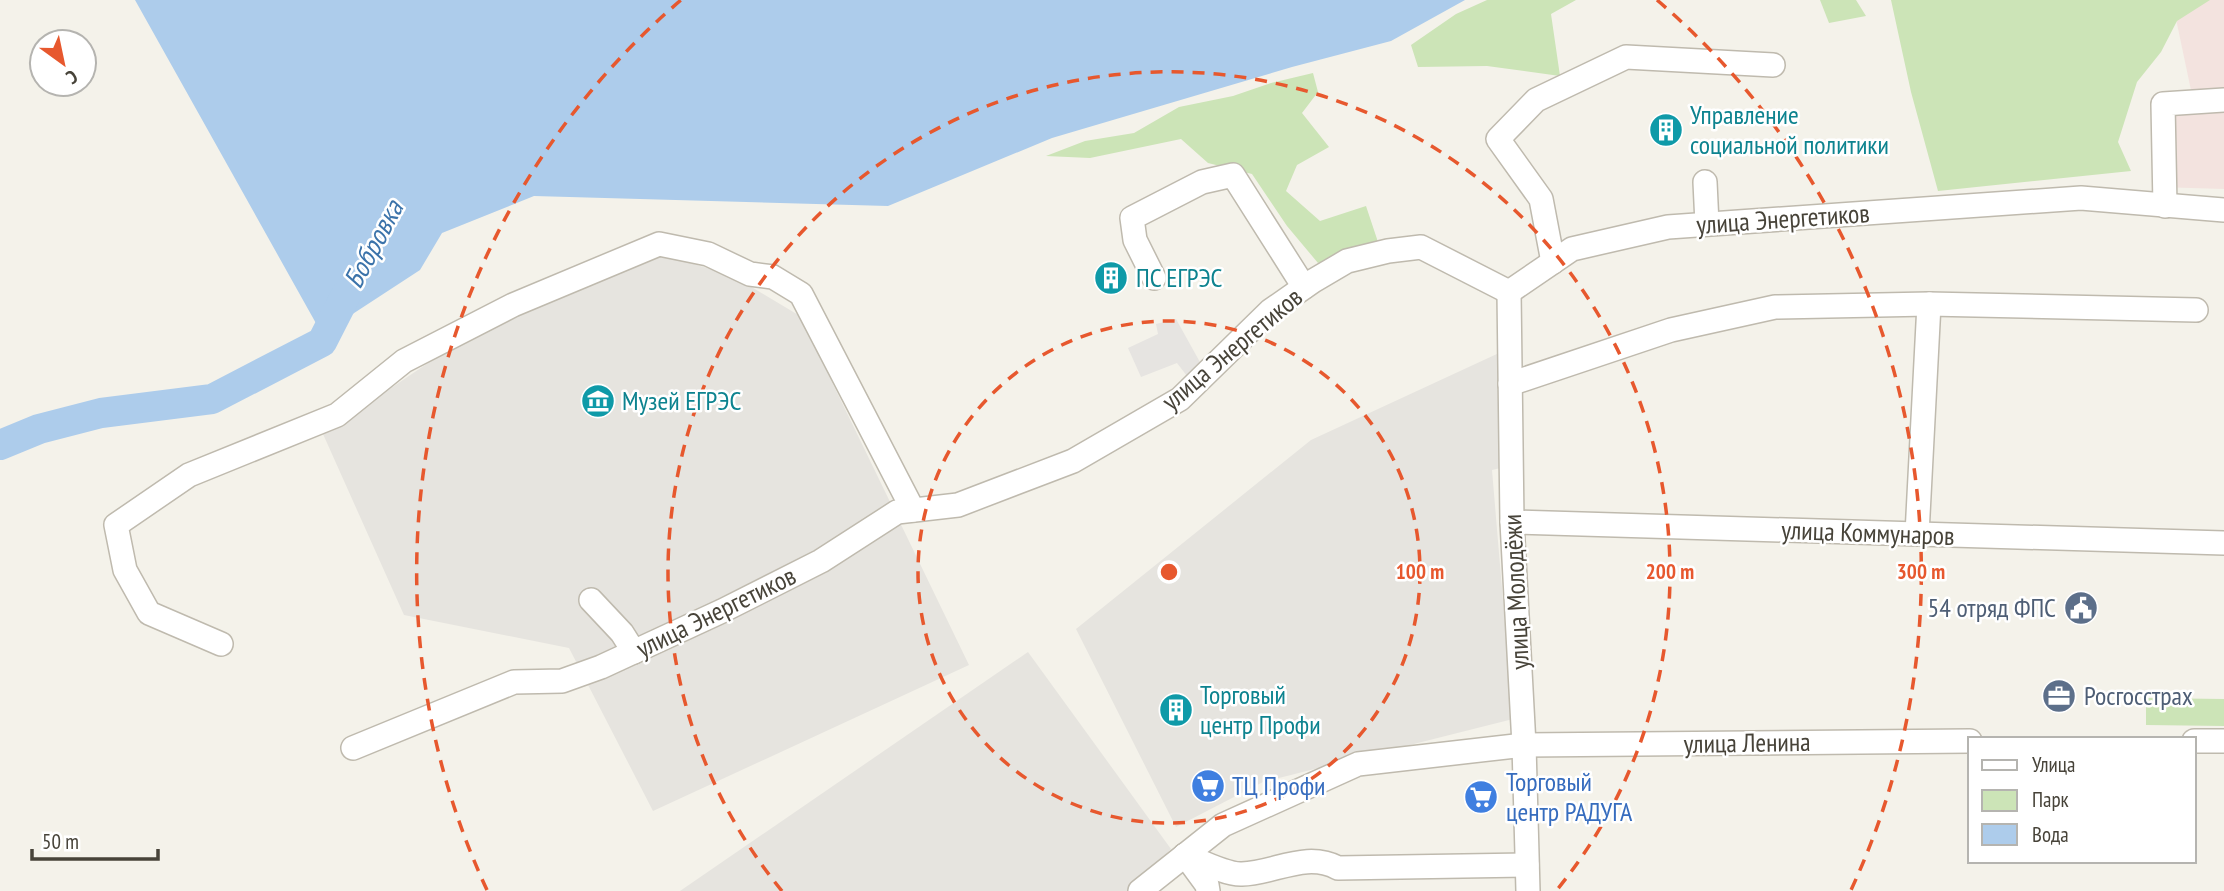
<svg xmlns="http://www.w3.org/2000/svg" width="2224" height="891" viewBox="0 0 2224 891" font-family="'PT Sans Narrow',sans-serif">
<style>
.industrial{fill:#e6e4df}
.medical{fill:#f3e3df}
.green{fill:#cce4b7}
.parking{fill:#e6e4e1}
.water{fill:#adcceb}
.lines{fill:none;stroke-linecap:round;stroke-linejoin:round}
.river{stroke:#adcceb;stroke-width:30}
.minor-casing{stroke:#bfbaae;stroke-width:26}
.minor{stroke:#fff;stroke-width:23}
.ring{fill:none;stroke:#e7582e;stroke-width:3.5;stroke-dasharray:12 9}
.labels{text-anchor:middle;stroke-width:5;stroke-linejoin:round;paint-order:stroke}
.culture-label{font-size:26px;fill:#0d838f;stroke:#fff;text-anchor:start}
.street-label{font-size:26px;fill:#474339;stroke:#fff}
.service-label{font-size:26px;fill:#4e5e75;stroke:#fff;text-anchor:end}
.shop-label{font-size:26px;fill:#366cbe;stroke:#fff;text-anchor:start}
.water-label{font-size:28px;font-style:italic;fill:#3b73aa;stroke:#fff}
.centre{fill:#e7582e;stroke:#fff;stroke-width:3.5}
.ring-label{font-size:21px;text-anchor:middle;font-weight:bold;fill:#e7582e;stroke:#fff;stroke-width:5;stroke-linejoin:round;paint-order:stroke}
</style>
<rect width="100%" height="100%" fill="#f4f2ea"/>
<!-- industrial -->
<g class="industrial">
<path d="M661 254 733 276 800 316 969 665 653 811 569 648 404 615 323 434 474 332Z"/>
<path d="M1499 353 1505 467 1492 470 1513 719 1263 782 1176 827 1076 629 1311 440Z"/>
<path d="M1028 652 1171 849 1127 891H680Z"/>
</g>
<!-- medical -->
<path class="medical" d="M2172 0H2224V189L2158 187 2151 98 2192 95Z"/>
<!-- green -->
<g class="green">
<path d="M1487 0H1576L1551 14 1560 76 1487 66 1418 67 1411 45 1456 14Z"/>
<path d="M1820 0H1856L1866 16 1829 23Z"/>
<path d="M1891 0H2210L2177 21 2161 52 2137 82 2118 142 2131 171 1938 191 1911 92Z"/>
<path d="M1313 73 1318 92 1302 113 1329 147 1297 165 1286 191 1320 221 1366 206 1378 242 1318 263 1287 226 1252 174 1208 163 1181 139 1090 158 1046 156 1085 141 1134 133 1179 107 1233 96 1271 83Z"/>
<path d="M2146 698 2224 699V726L2146 725Z"/>
</g>
<!-- parking -->
<path class="parking" d="M1176 319 1206 373 1194 385 1177 363 1141 377 1128 348 1158 334 1156 324Z"/>
<!-- water -->
<path class="water" d="M135 0H1465L1391 41 1292 67 1052 138 888 206 534 196 442 233 420 270 322 334Z"/>
<g class="lines">
<!-- river -->
<path class="river" d="M0 445 39 429 101 413 212 399 322 342 346 295"/>
<!-- minor casing -->
<g class="minor-casing">
<g id="minor">
<path d="M1705 182 1707 224"/>
<path d="M2165 206 2163 104 2224 100"/>
<path d="M1553 262 1541 199 1498 139 1536 100 1626 57 1773 65"/>
<path d="M1154 278 1135 240 1132 218 1202 182 1233 175 1304 287"/>
<path d="M1509 292 1572 249 1668 227 2081 198 2224 210"/>
<path d="M1509 292 1512 522 1524 745 1528 891"/>
<path d="M1510 384 1671 330 1775 307 1929 304 2196 310"/>
<path d="M1512 522 2224 543"/>
<path d="M1917 534 1929 304"/>
<path d="M591 600 622 633 634 652"/>
<path d="M221 644 149 613 125 570 116 525 189 475 337 415 404 361 513 305 659 244 708 254 750 274 773 277 801 294 913 510"/>
<path d="M2194 741H2224"/>
<path d="M353 748 514 682 562 681 601 667 722 611 821 561 897 512 958 505 1073 461 1180 399 1270 311 1313 281 1347 261 1388 251 1421 247 1509 292"/>
<path d="M1185 855C1200 861 1227 875 1242 874 1275 873 1306 851 1338 868L1527 865"/>
<path d="M1185 855 1207 885 1208 891"/>
<path d="M1140 891 1223 825 1358 764 1524 745 1970 741"/>
</g>
</g>
<!-- minor -->
<use href="#minor" class="minor"/>
</g>
<!-- distance rings -->
<g class="ring">
<circle cx="1169" cy="572" r="251"/>
<path d="M782 891A501 501 0 1 1 1556 891"/>
<path d="M487 890A752 752 0 0 1 681 0M1657 0A752 752 0 0 1 1851 890"/>
</g>
<!-- icons -->
<defs>
<g id="building-disc" transform="scale(1.75)"><circle r="9.5" fill="#0f9aa8" stroke="#fff"/><path d="M-4-6H4V6H1V3H-1V6H-4ZM-2.5-4.3h1.7v1.8h-1.7ZM.8-4.3h1.7v1.8H.8ZM-2.5-1h1.7V.8h-1.7ZM.8-1h1.7V.8H.8Z" fill="#fff"/></g>
<g id="museum-disc" transform="scale(1.75)"><circle r="9.5" fill="#0f9aa8" stroke="#fff"/><path d="M0-6L6-3V-2H-6V-3ZM-5-1h2V3h-2ZM-1-1h2V3h-2ZM3-1h2V3H3ZM-6 4H6V6H-6Z" fill="#fff"/></g>
<g id="civic-disc" transform="scale(1.75)"><circle r="9.5" fill="#5c6f8a" stroke="#fff"/><path d="M-.6-6.5H3V-4.5H.6V-3L4-1V1h2V6H-6V1h2V-1L-.6-3ZM-1.2 2.5V6h2.4V2.5Z" fill="#fff"/></g>
<g id="office-disc" transform="scale(1.75)"><circle r="9.5" fill="#5c6f8a" stroke="#fff"/><path d="M-6-3h4V-5.5h4V-3h4V5H-6ZM-1-4.5V-3h2v-1.5ZM-6 0V1H6V0Z" fill="#fff"/></g>
<g id="supermarket-disc" transform="scale(1.75)"><circle r="9.5" fill="#3f7fe0" stroke="#fff"/><path d="M-6-5.5h2.5l.6 2H6L4.5 2H-2.5L-4.4-4H-6ZM-1.5 3.2a1.3 1.3 0 1 0 .1 0ZM3 3.2a1.3 1.3 0 1 0 .1 0Z" fill="#fff"/></g>
</defs>
<g fill-rule="evenodd">
<use href="#building-disc" x="1666" y="130"/>
<use href="#building-disc" x="1111" y="278"/>
<use href="#museum-disc" x="598" y="401"/>
<use href="#civic-disc" x="2081" y="608"/>
<use href="#office-disc" x="2059" y="696"/>
<use href="#building-disc" x="1176" y="710"/>
<use href="#supermarket-disc" x="1208" y="786"/>
<use href="#supermarket-disc" x="1481" y="797"/>
</g>
<g class="labels">
<!-- culture labels -->
<g class="culture-label">
<text x="1690" y="124">Управление<tspan x="1690" dy="30">социальной политики</tspan></text>
<text x="1136" y="287">ПС ЕГРЭС</text>
<text x="622" y="410">Музей ЕГРЭС</text>
<text x="1200" y="704">Торговый<tspan x="1200" dy="30">центр Профи</tspan></text>
</g>
<!-- street labels -->
<g class="street-label">
<text transform="translate(1783 219) rotate(-4)" y="9">улица Энергетиков</text>
<text transform="translate(1232 349) rotate(-40)" y="9">улица Энергетиков</text>
<text transform="translate(1868 533) rotate(2)" y="9">улица Коммунаров</text>
<text transform="translate(1516 592) rotate(-93)" y="9">улица Молодёжи</text>
<text transform="translate(716 612) rotate(-26)" y="9">улица Энергетиков</text>
<text transform="translate(1747 743) rotate(-1)" y="9">улица Ленина</text>
</g>
<!-- service labels -->
<g class="service-label">
<text x="2056" y="617">54 отряд ФПС</text>
<text x="2084" y="705" text-anchor="start">Росгосстрах</text>
</g>
<!-- shop labels -->
<g class="shop-label">
<text x="1506" y="791">Торговый<tspan x="1506" dy="30">центр РАДУГА</tspan></text>
<text x="1232" y="795">ТЦ Профи</text>
</g>
<!-- water labels -->
<g class="water-label">
<text transform="translate(373 244) rotate(-62)" y="10">Бобровка</text>
</g>
</g>
<circle cx="1169" cy="572" r="10" class="centre"/>
<g class="ring-label">
<text x="1420" y="579">100 m</text>
<text x="1670" y="579">200 m</text>
<text x="1921" y="579">300 m</text>
</g>
<!-- legend -->
<rect x="1968" y="737" width="228" height="126" fill="#ffffff" stroke="#b5b4b0" stroke-width="2"/>
<rect x="1982" y="760" width="35" height="10" fill="#ffffff" stroke="#b5b4b0" stroke-width="2"/>
<text x="2032" y="772" font-size="21" fill="#474339">Улица</text>
<rect x="1982" y="790" width="35" height="21" fill="#cce4b7" stroke="#b5b4b0" stroke-width="2"/>
<text x="2032" y="807" font-size="21" fill="#474339">Парк</text>
<rect x="1982" y="824" width="35" height="21" fill="#adcceb" stroke="#b5b4b0" stroke-width="2"/>
<text x="2032" y="842" font-size="21" fill="#474339">Вода</text>
<!-- north arrow -->
<g transform="translate(63 63) rotate(147)"><circle r="33" fill="#ffffff" stroke="#b5b4b0" stroke-width="2"/>
<path d="M0-5L12 26L0 18L-12 26Z" fill="#e7582e"/>
<text y="-10" font-size="19" font-weight="bold" text-anchor="middle" fill="#474339">С</text>
</g>
<!-- scale -->
<path d="M32 849v10h126v-10" fill="none" stroke="#474339" stroke-width="3.5"/>
<text x="42" y="849" font-size="21" fill="#474339" stroke="#ffffff" stroke-width="5" paint-order="stroke">50 m</text>
</svg>
